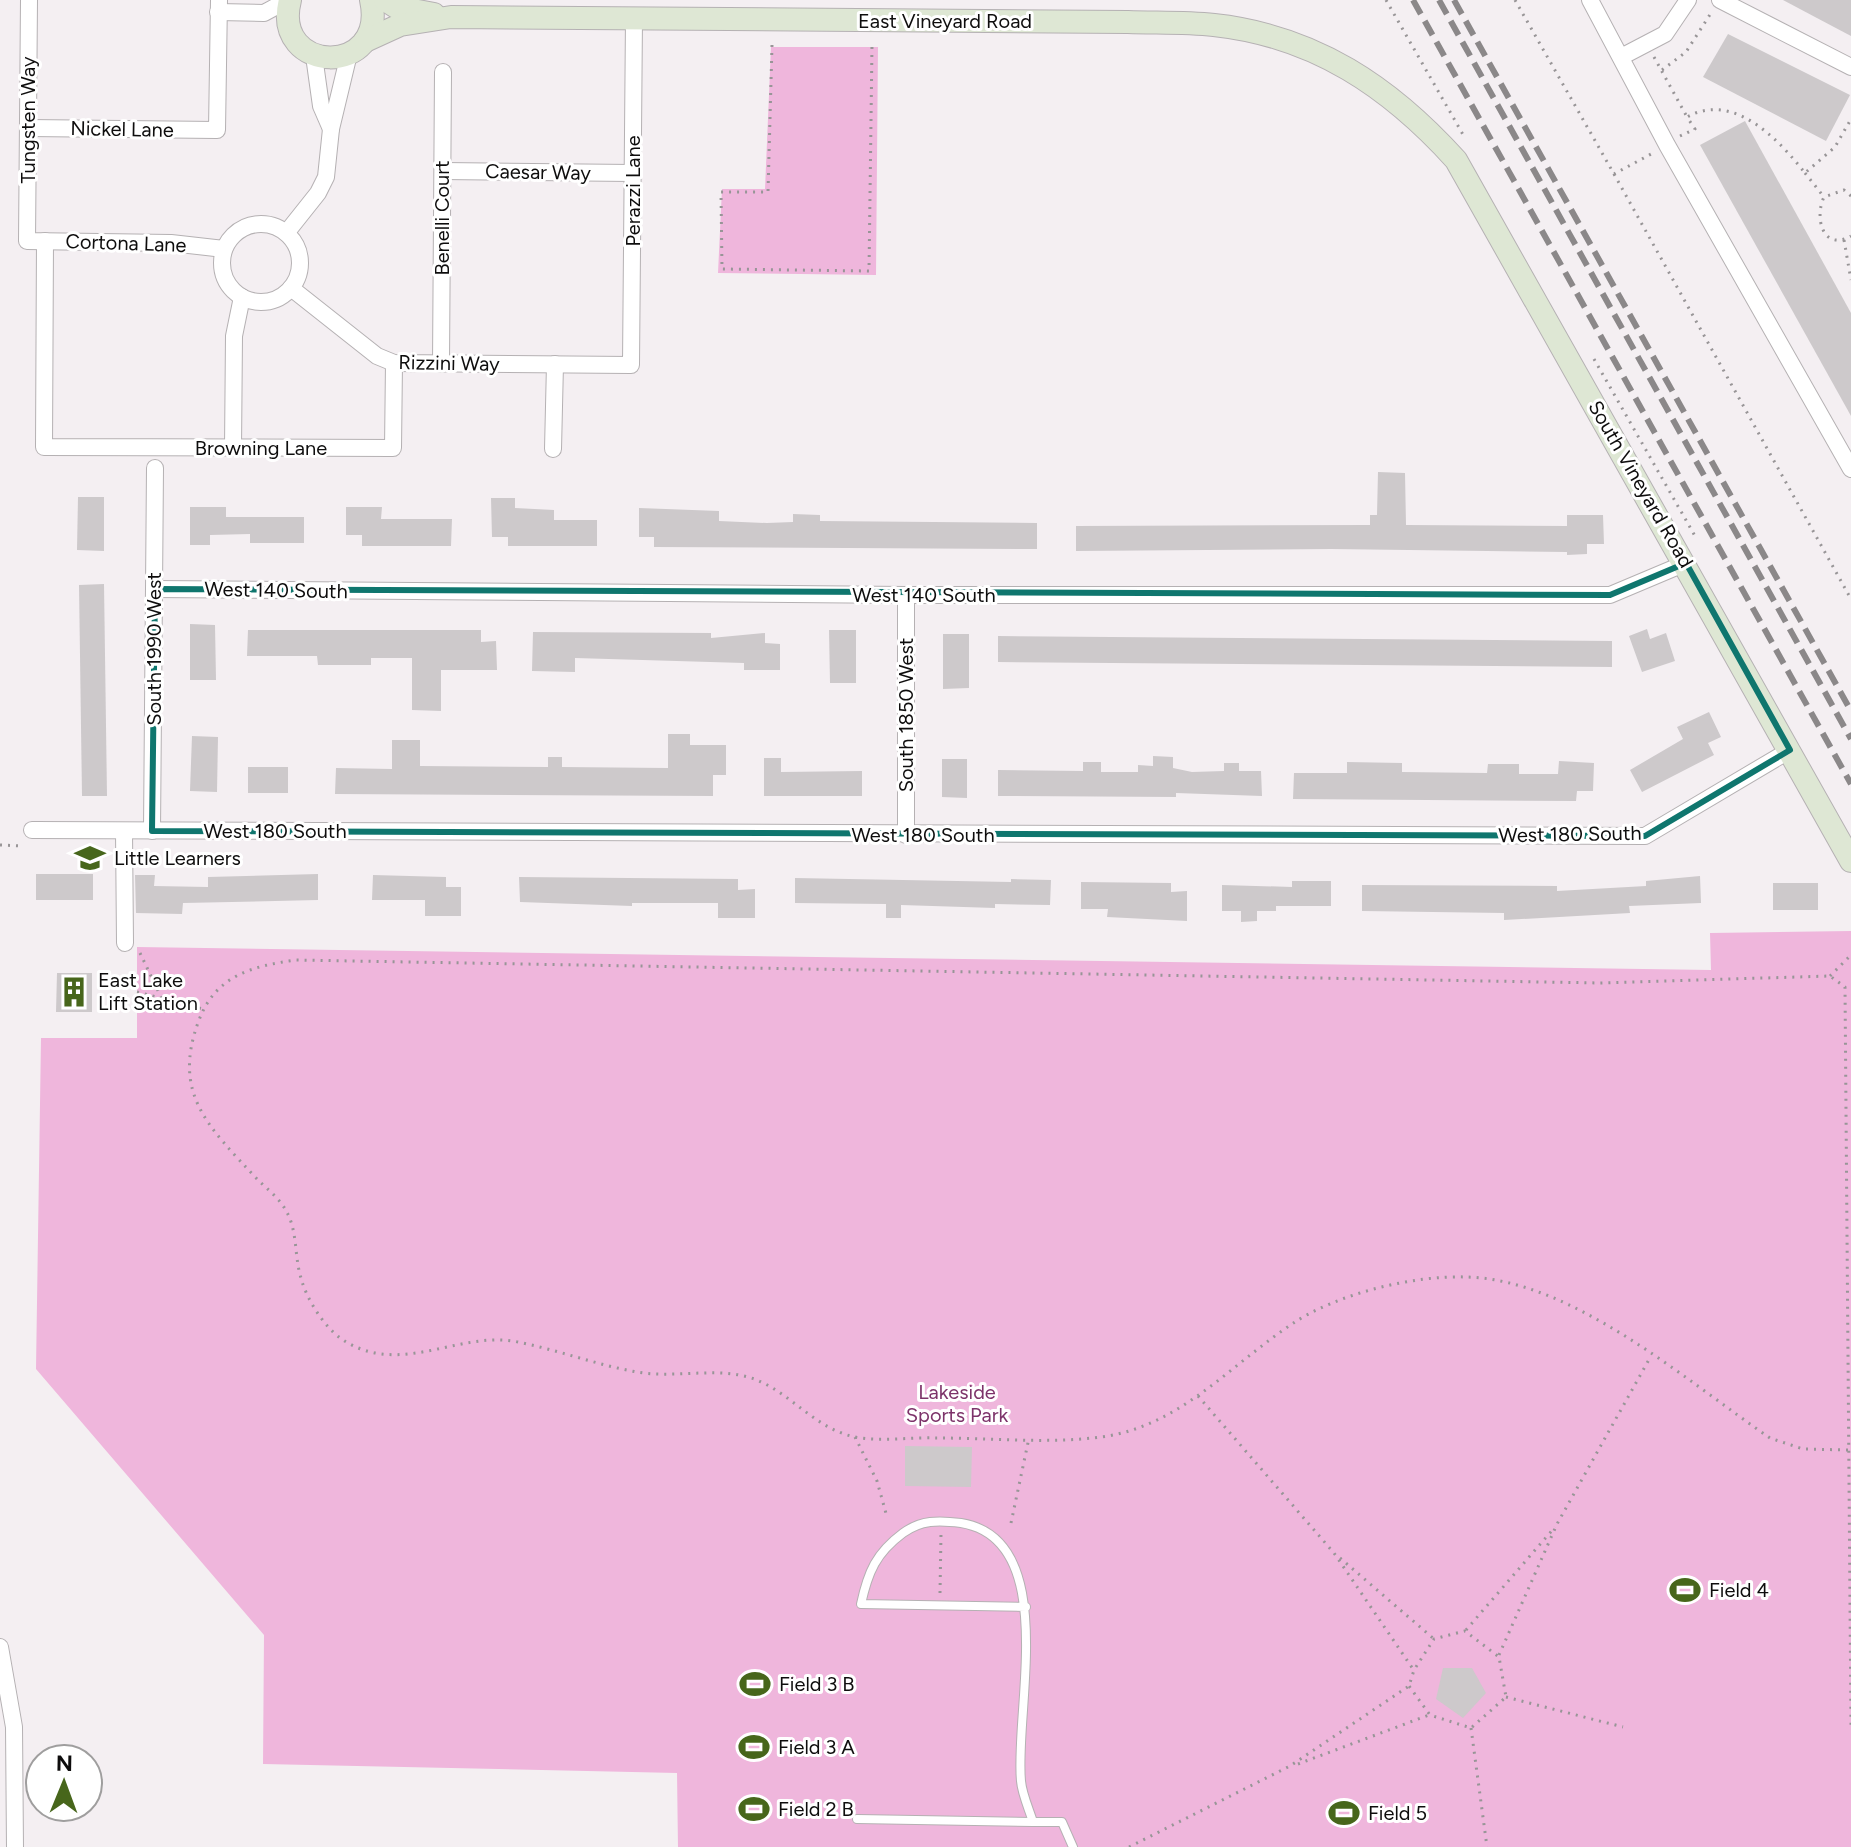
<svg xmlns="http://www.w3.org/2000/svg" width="1851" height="1847" viewBox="0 0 1851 1847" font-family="Figtree,sans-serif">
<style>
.green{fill:#efb6dc}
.building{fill:#cdc9cb}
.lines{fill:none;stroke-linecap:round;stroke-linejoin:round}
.lane-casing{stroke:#b5b1b3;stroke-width:10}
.street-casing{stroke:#b5b1b3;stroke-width:18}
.secondary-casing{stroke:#b5b1b3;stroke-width:24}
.path{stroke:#989597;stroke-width:3;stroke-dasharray:2 6;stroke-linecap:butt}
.lane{stroke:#fff;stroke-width:8}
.street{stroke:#fff;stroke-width:16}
.secondary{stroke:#dee7d4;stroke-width:22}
.rail{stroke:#8b8889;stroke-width:6;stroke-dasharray:16 8;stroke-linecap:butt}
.marked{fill:none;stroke:#0f766e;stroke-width:6;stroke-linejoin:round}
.labels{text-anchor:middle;stroke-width:6;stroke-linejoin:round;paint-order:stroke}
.street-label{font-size:20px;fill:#0e0d0d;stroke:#fff}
.poi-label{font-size:20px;fill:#0e0d0d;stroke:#fff;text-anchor:start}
.park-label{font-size:20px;fill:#7d336a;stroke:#fff}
</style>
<rect width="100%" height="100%" fill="#f4eff2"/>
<!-- green -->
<g class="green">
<path d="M771 47H878L876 275 718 273 722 189H765Z"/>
<path d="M1851 931V1847H678L677 1773 263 1764 264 1635 36 1369 41 1038H137V947L1711 970 1710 933Z"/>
</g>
<!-- building -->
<g class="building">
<path d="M1783 0H1851V36L1815 17Z"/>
<path d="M1728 34 1850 95 1826 141 1703 77Z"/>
<path d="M1745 121 1851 313V416L1700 145Z"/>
<path d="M1378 472 1405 473 1406 525 1567 526V515H1603L1604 544H1587V554L1567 555V552L1331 549 1076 551V526L1370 525V515H1377Z"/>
<path d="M78 497H104V551L77 550Z"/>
<path d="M491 498H515V508L554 510V520H597V546H508V537H492Z"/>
<path d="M190 507H226V517H304V543H250V534L210 535V545H190Z"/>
<path d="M346 507H382L381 519H452L451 546H362V535H346Z"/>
<path d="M639 508 719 511V521L767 523 793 522V514L820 515V521L1037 523V549L654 547V537H639Z"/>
<path d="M104 584 107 796H82L79 585Z"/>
<path d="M190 624 215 625 216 680H190Z"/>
<path d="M1647 629 1650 639 1666 633 1675 661 1642 672 1629 636Z"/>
<path d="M248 630H481V642L496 641 497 670H441V711L412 710V658H371V665H318L317 656H247Z"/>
<path d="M829 630H856V683H830Z"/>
<path d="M533 632 711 633V638L765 633V643L780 644V670H744V663L575 658V672L532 671Z"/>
<path d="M943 634H969V688L943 689Z"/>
<path d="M998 636 1612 641V667L998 662Z"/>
<path d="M1709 712 1721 737 1708 743 1714 755 1642 792 1630 770 1683 739 1677 727Z"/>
<path d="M668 734H690V745H726V775H713V796L335 794 336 768 392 769V740H420V766L548 767V757H562V767L668 768Z"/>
<path d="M192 736 218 737 217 792 190 791Z"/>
<path d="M1153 756 1173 757V768L1192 772 1224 771V763H1239V771H1261L1262 796 1176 793V797L998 796V770L1083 771V762H1101V772H1138V765L1153 766Z"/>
<path d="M764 758H781V772L862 771V796H764Z"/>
<path d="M942 759H967V798L942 797Z"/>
<path d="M1559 761 1594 763 1593 791H1577L1576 801 1293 799 1294 773H1347V762L1402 763V772L1487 773 1488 764H1519V774H1558Z"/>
<rect x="248" y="767" width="40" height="26"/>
<rect x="36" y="874" width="57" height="26"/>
<path d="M318 874V900L183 903 182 914 136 913 135 875H155L154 886 208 887V877Z"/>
<path d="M373 875 446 877V887H461V916H425V900H372Z"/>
<path d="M1700 876 1701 903 1629 906 1630 913 1504 920V913L1362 911V885L1557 886V891L1646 886V881Z"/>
<path d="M519 877 738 879V890L755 889V918H718V903H632V906L520 902Z"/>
<path d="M795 878 1011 882V879L1051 880 1050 905 995 904V908L901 905V918H886V904L795 903Z"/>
<path d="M1292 881H1331V906H1276V911H1257V921L1241 922V911H1222V885L1292 887Z"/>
<path d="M1081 882 1171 883V892L1187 891V921L1107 917 1108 909H1081Z"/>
<rect x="1773" y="883" width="45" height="27"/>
<path d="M57 973H92V1012H56Z"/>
<path d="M905 1446 972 1447 971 1487 905 1486Z"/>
<path d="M1443 1668H1472L1486 1693 1463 1718 1436 1699Z"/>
</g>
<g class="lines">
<!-- lane casing -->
<g class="lane-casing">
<g id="lane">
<path d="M1026 1607 861 1604C868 1572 876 1553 903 1533 921 1520 938 1520 961 1523 1061 1539 1014 1712 1021 1781 1022 1794 1029 1809 1033 1822H1062L1073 1847"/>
<path d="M857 1819 1033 1822"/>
</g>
</g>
<!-- street casing -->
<g class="street-casing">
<g id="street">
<path d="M29 0 27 241 171 243 224 249"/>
<path d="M1590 0 1667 145 1851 469"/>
<path d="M1720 0 1851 67"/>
<path d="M218 12 264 13 288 0"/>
<path d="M314 56 321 106 331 129"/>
<path d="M1621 57 1665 34 1688 0"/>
<path d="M28 128 217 130 219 0"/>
<path d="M443 171 633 173"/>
<circle cx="261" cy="263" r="39"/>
<path d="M287 232 318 193 326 177 331 129 349 54"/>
<path d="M45 241 44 447 393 448 394 363"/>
<path d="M291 288 377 356 394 363 631 365 634 18"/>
<path d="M441 364 443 72"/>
<path d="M233 448 234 336 242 297"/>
<path d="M553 449 555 364"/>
<path d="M155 589 906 595H1610L1686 563"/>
<path d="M906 595V835"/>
<path d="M32 830 1645 836 1790 750"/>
<path d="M124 831 125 943"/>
<path d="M152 831 155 468"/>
<path d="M0 1647 14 1727 15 1847"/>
</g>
</g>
<!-- secondary casing -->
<g class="secondary-casing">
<g id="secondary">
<path d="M290 0C271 75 388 78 371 0"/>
<path d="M385 0 396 7 434 14"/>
<path d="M365 41 400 25 451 17 1128 22C1156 23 1186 22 1214 25 1315 36 1390 87 1456 160L1851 861"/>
</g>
</g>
<!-- path -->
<g class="path">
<path d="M1386 0 1465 138"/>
<path d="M1515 0 1614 174 1653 153"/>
<path d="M772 45 768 192H721L722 269 869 271 872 45"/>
<path d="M1654 57 1687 117"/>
<path d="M1662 70 1686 52 1711 13"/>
<path d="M1680 136 1695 129 1687 117C1734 91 1779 140 1805 173L1835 147 1851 119"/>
<path d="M1805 173 1824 197"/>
<path d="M1614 174 1851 599"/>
<path d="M1851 196 1844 190 1824 197C1814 218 1823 252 1851 236"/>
<path d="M1844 240 1851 280"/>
<path d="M1594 359 1695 536 1692 538"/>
<path d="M0 845 22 846"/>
<path d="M140 953 162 999"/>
<path d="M1830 976 1851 955"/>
<path d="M137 992 203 1009"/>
<path d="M1198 1396 1334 1553 1413 1669"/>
<path d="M855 1437 877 1481 887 1517"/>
<path d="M1848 1450 1803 1449 1770 1438C1685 1380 1573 1280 1467 1277 1413 1275 1336 1294 1292 1324 1229 1366 1179 1427 1101 1437 1048 1444 990 1438 937 1438 911 1437 880 1442 855 1437 810 1428 784 1382 739 1375 707 1369 670 1378 637 1372 597 1365 558 1350 518 1342 461 1330 405 1375 348 1343 327 1332 307 1301 301 1278 294 1256 298 1229 285 1209 279 1198 266 1188 257 1179 209 1127 171 1094 199 1020 216 975 253 966 296 960L1600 983 1830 976 1845 987 1851 1726"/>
<path d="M1011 1523 1029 1438"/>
<path d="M1340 1558 1434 1639"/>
<path d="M940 1593 941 1533"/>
<path d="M1466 1630 1555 1527"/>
<path d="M1499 1655 1557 1524 1651 1356"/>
<path d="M1506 1697 1623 1727"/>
<path d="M1471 1728 1487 1847"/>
<path d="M1298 1764 1429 1715"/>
<path d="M1129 1847 1290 1766 1409 1686 1414 1670 1434 1639 1465 1631 1499 1657 1506 1697 1471 1728 1430 1715 1409 1686"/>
</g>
<!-- lane -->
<use href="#lane" class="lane"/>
<!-- street -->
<use href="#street" class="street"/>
<!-- secondary -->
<use href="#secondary" class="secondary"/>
<!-- rail -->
<g class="rail">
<path d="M1413 0 1851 784"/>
<path d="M1439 0 1851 739"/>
<path d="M1454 0 1851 711"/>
</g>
</g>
<!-- marked area -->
<path class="marked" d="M1686 563 1790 750 1645 836 152 831 155 589 1610 595Z"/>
<!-- icons -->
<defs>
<g id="school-bare" transform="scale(2.4)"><path d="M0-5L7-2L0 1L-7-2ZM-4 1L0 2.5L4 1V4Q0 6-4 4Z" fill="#47661b" stroke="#fff" stroke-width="2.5" paint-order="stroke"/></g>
<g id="building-bare" transform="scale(2.4)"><path d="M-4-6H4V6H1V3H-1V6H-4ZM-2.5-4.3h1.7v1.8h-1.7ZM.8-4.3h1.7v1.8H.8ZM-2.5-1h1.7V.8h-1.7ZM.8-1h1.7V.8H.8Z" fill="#47661b" stroke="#fff" stroke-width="2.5" paint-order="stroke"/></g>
<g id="stadium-bare" transform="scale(2.4)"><path d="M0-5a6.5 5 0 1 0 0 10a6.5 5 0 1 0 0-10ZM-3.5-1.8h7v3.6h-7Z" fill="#47661b" stroke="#fff" stroke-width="2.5" paint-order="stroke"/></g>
</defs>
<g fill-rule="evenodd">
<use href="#school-bare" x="90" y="858"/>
<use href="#building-bare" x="74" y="992"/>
<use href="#stadium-bare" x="1685" y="1590"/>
<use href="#stadium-bare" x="755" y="1684"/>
<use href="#stadium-bare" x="754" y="1747"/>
<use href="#stadium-bare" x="754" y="1809"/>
<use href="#stadium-bare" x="1344" y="1813"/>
</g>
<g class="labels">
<!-- street labels -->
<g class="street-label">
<text x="945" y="28">East Vineyard Road</text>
<text transform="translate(28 120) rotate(-90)" y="7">Tungsten Way</text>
<text transform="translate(122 129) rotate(1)" y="7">Nickel Lane</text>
<text transform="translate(538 172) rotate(1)" y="7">Caesar Way</text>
<text transform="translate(633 191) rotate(-90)" y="7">Perazzi Lane</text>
<text transform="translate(442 218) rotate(-90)" y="7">Benelli Court</text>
<text transform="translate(126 243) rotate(2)" y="7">Cortona Lane</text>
<text transform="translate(449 363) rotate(1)" y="7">Rizzini Way</text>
<text x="261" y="455">Browning Lane</text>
<text transform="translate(1641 484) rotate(60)" y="7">South Vineyard Road</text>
<text transform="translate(276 590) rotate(1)" y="7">West 140 South</text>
<text x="924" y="602">West 140 South</text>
<text transform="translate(154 649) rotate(-90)" y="7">South 1990 West</text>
<text transform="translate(906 715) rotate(-90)" y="7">South 1850 West</text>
<text x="275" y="838">West 180 South</text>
<text transform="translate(1570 834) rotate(-1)" y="7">West 180 South</text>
<text x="923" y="842">West 180 South</text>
</g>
<!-- poi labels -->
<g class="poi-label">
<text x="114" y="865">Little Learners</text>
<text x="98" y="987">East Lake<tspan x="98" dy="23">Lift Station</tspan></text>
<text x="1709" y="1597">Field 4</text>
<text x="779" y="1691">Field 3 B</text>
<text x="778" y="1754">Field 3 A</text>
<text x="778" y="1816">Field 2 B</text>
<text x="1368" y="1820">Field 5</text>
</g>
<!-- park labels -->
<g class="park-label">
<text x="957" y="1399">Lakeside<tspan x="957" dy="23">Sports Park</tspan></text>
</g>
</g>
<!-- north arrow -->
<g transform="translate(64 1783) rotate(1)"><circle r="38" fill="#ffffff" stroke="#9f9e9e" stroke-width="2"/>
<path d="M0-6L14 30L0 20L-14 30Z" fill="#47661b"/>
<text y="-12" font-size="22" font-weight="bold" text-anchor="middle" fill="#0e0d0d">N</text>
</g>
</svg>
